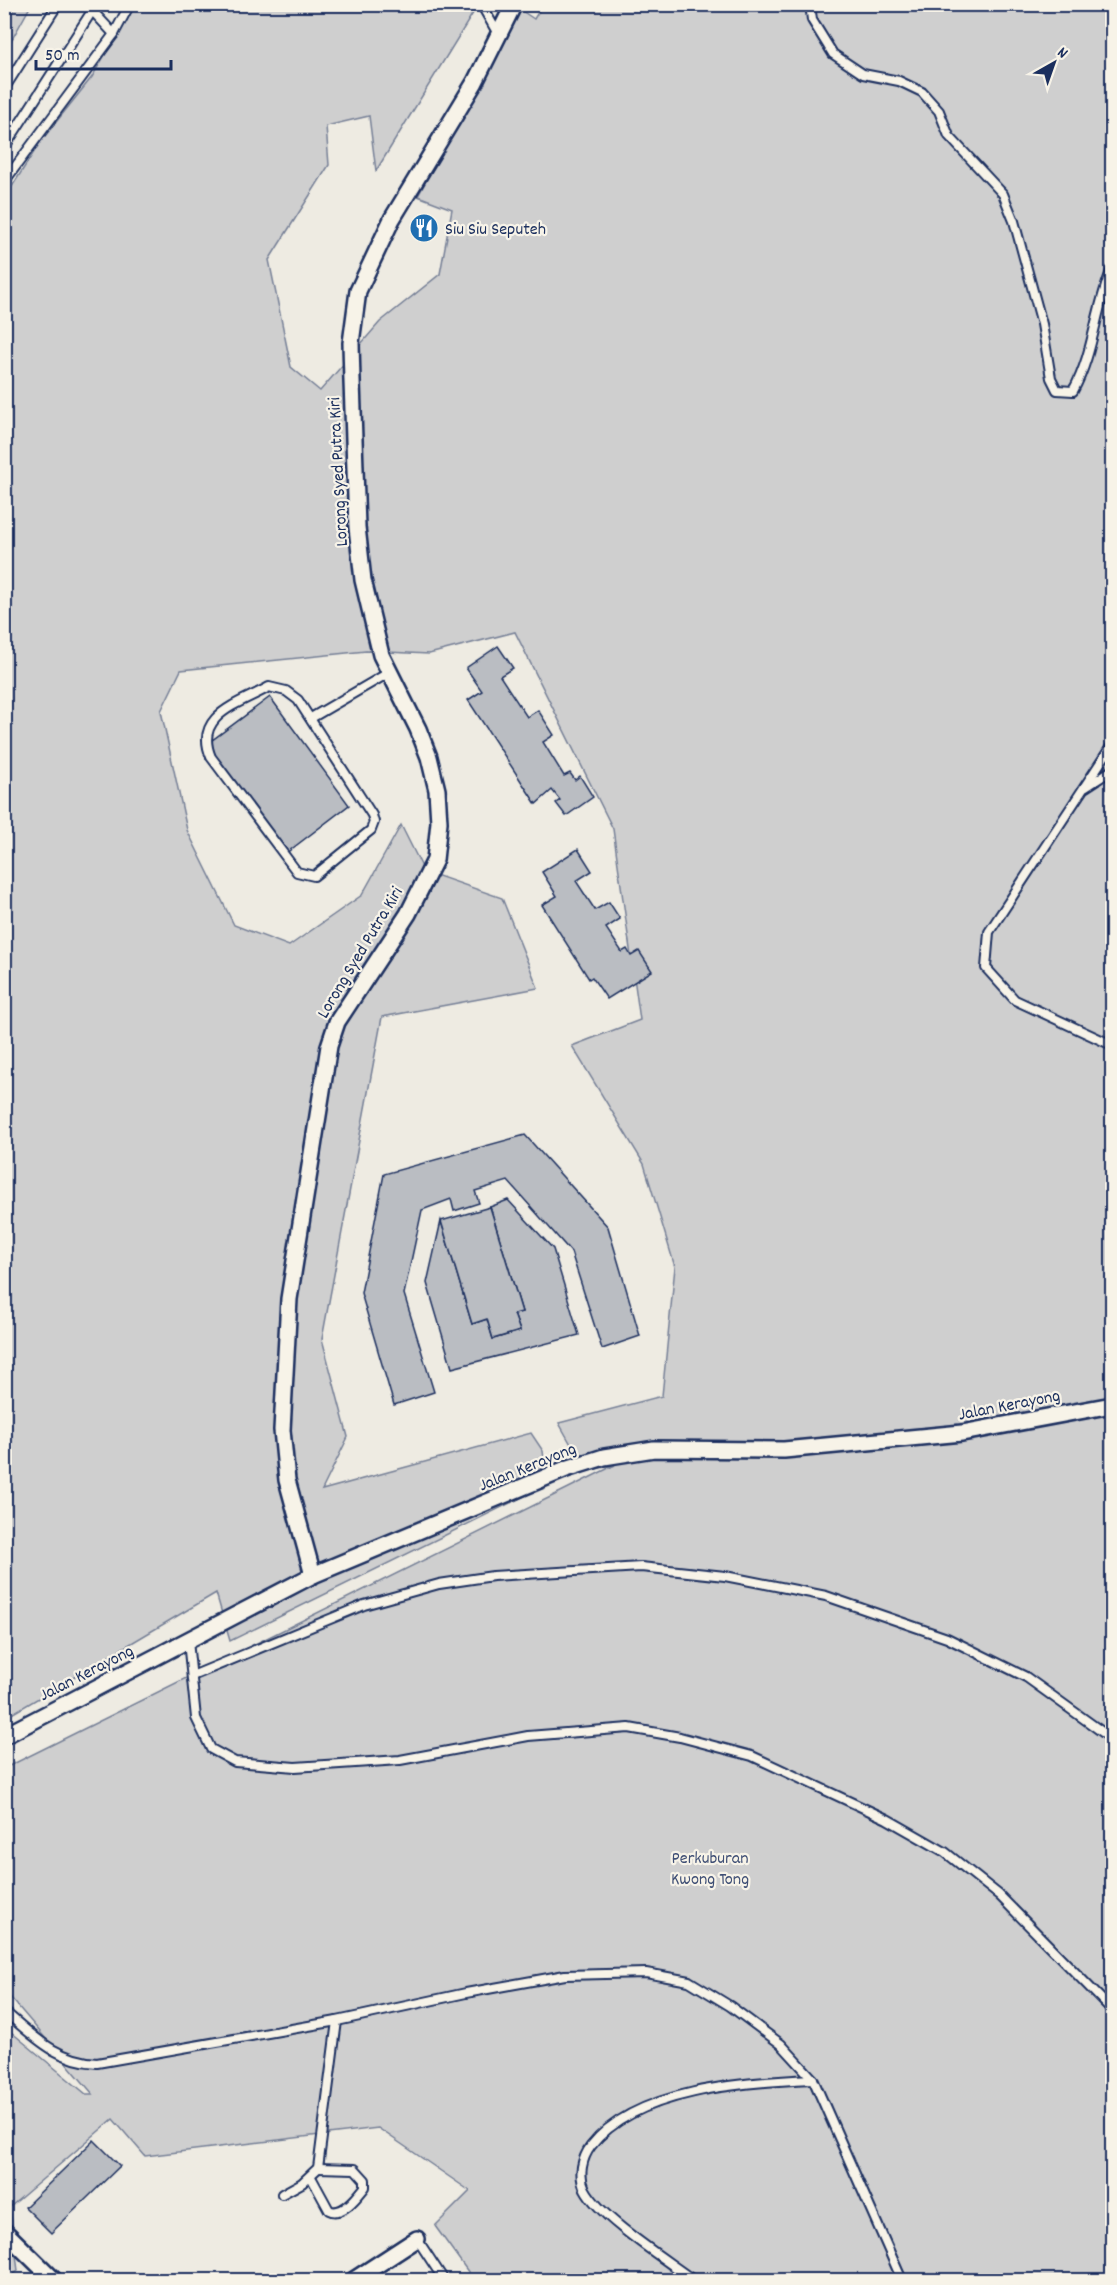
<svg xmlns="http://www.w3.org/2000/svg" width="1117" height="2285" viewBox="0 0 1117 2285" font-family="Dekko,sans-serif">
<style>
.green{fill:#cfcfcf;stroke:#757f96;stroke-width:1.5}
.building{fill:#babdc2;stroke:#1b2f5e;stroke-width:1.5}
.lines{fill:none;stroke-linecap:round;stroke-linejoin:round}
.service-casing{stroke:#1b2f5e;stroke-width:12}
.minor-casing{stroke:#1b2f5e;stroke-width:20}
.service{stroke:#f7f3e8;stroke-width:8}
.minor{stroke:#f7f3e8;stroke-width:15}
.labels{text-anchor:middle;stroke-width:4.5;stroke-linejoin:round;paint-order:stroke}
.poi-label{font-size:18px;fill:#1b2f5e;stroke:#f7f3e8;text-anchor:start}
.street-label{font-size:18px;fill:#1b2f5e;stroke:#f7f3e8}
.park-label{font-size:18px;fill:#3f4f75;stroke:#f7f3e8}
</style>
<rect width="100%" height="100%" fill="#eeebe2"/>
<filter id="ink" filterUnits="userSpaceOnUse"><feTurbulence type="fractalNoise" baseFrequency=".0167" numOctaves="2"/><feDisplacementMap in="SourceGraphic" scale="12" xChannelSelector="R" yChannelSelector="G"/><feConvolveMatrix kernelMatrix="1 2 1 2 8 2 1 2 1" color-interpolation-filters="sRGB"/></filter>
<g filter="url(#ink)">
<!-- green -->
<g class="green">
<path d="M543 4 1112 5V2280H474L435 2226 470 2191 378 2128 145 2156 113 2119 10 2207 18 2271 5 2280V2027L86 2094H93L5 1991V1768L615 1465 586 1471 559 1423 662 1396 675 1267 644 1164 572 1046 640 1020 613 829 515 632 429 654 366 651 181 670 161 711 187 830 234 925 289 946 362 895 401 825 424 871 502 898 538 988 382 1017 322 1339 348 1437 322 1490 531 1433 543 1451 547 1485 230 1641 216 1593 5 1718 4 199 41 141 92 77 134 5H478L376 171 369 116 326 126 329 165 269 260 291 367 320 391 380 322 440 274 452 209 418 196 519 9 534 19Z"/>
<path d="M16 5H31L5 52V20Z"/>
</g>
<!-- building -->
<g class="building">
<path d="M498 646 513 668 500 676 527 717 538 710 554 735 543 742 564 776 570 773 575 780 580 776 593 797 566 816 556 803 560 800 552 790 536 804 468 700 482 691 466 668Z"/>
<path d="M270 697 349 805 285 854 207 744Z"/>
<path d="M578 849 592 871 576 881 595 910 609 902 620 919 606 928 622 952 627 949 631 956 639 951 652 971 607 999 592 977 589 979 542 905 557 896 542 872Z"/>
<path d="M525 1135 608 1227 640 1336 602 1349 571 1252 508 1181 475 1191 479 1203 454 1211 451 1199 422 1210 404 1294 434 1392 394 1405 361 1293 384 1174Z"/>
<path d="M508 1200 553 1249 579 1335 452 1368 427 1283 441 1221 472 1324 487 1319 493 1339 520 1331 514 1314 522 1312 490 1207Z"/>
<path d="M490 1207 522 1312 514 1314 520 1331 493 1339 487 1319 472 1324 441 1221Z"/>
<path d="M94 2140 120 2166 51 2233 25 2207Z"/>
</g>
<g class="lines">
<!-- service casing -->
<g class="service-casing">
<g id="service">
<path d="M86 4 114 34"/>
<path d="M481 4 498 34"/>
<path d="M810 4 812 20 833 54 863 74 899 81 922 92 939 111 949 136 1003 194 1014 221 1042 324 1051 378 1057 390 1073 391C1094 353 1095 309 1112 269"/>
<path d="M4 89 58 4"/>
<path d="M4 148 92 11"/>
<path d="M4 182 114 34 130 4"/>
<path d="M269 687 286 691 298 700 372 815 374 822 371 830 314 876 297 872 211 757C193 715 239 704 269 687Z"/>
<path d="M311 718 390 672"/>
<path d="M1112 745 989 932 986 968 1015 1000 1112 1045"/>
<path d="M1086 787 1112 770"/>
<path d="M188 1641 196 1718 211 1749 235 1762 295 1767 400 1760 528 1736 629 1728 680 1737 752 1756 887 1819 945 1852 999 1895 1112 2010"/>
<path d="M192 1676 364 1605 439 1584 493 1576 641 1567 725 1576 826 1596 947 1638 1026 1677 1112 1739"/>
<path d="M4 2011C35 2037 55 2060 97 2063L337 2021 466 1993 565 1975 646 1973 689 1981 730 2006 781 2044 813 2079 902 2280"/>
<path d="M311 2177 329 2210C342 2217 357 2197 365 2187V2180L355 2169 318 2168"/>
<path d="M282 2194 302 2183 318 2168 337 2021"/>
<path d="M417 2239 444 2280"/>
<path d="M693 2280C665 2259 601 2219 585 2189 578 2175 582 2158 591 2146 635 2089 746 2082 813 2079"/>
</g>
</g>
<!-- minor casing -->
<g class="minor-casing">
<g id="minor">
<path d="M313 1575 287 1480 282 1430 289 1299 329 1046 337 1022 408 914 435 860 439 822 437 790 429 757 418 729 381 655 363 580 357 527 352 381 351 343 358 291 392 219 475 82 514 4"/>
<path d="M4 1736 313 1575 566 1469 604 1457 654 1449 784 1450 962 1433 1112 1405"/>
<path d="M4 2231 54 2280"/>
<path d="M354 2280 417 2239"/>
</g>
</g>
<!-- service -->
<use href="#service" class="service"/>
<!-- minor -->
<use href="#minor" class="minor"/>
</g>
</g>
<!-- icons -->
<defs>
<g id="restaurant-disc" transform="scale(1.5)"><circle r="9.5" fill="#1f6fb2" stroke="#f7f3e8"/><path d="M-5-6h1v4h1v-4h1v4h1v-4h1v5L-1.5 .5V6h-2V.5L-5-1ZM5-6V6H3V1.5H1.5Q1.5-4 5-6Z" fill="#fff"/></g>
</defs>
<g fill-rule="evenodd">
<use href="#restaurant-disc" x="424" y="228"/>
</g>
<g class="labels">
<!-- poi labels -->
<g class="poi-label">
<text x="445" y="234">Siu Siu Seputeh</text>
</g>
<!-- street labels -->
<g class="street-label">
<text transform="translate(337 472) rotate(-93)" y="6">Lorong Syed Putra Kiri</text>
<text transform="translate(359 952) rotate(-59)" y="6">Lorong Syed Putra Kiri</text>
<text transform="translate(1009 1404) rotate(-11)" y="6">Jalan Kerayong</text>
<text transform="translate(527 1466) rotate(-22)" y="6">Jalan Kerayong</text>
<text transform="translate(86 1672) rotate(-27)" y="6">Jalan Kerayong</text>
</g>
<!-- park labels -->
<g class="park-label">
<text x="710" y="1863">Perkuburan<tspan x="710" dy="21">Kwong Tong</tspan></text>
</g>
</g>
<!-- margin -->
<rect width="1117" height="2285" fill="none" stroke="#f7f3e8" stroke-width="24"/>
<rect x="12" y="12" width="1093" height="2261" fill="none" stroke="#1b2f5e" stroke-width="2" filter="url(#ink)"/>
<!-- north arrow -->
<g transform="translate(1054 63) rotate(40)" stroke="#f7f3e8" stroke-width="4.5" paint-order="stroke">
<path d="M0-4.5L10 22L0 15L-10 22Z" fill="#1b2f5e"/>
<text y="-9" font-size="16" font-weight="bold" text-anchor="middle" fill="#1b2f5e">N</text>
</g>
<!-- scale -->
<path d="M36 60v9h135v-9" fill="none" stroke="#1b2f5e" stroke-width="3"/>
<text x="45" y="60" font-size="18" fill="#1b2f5e" stroke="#f7f3e8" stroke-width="4.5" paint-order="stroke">50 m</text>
</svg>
